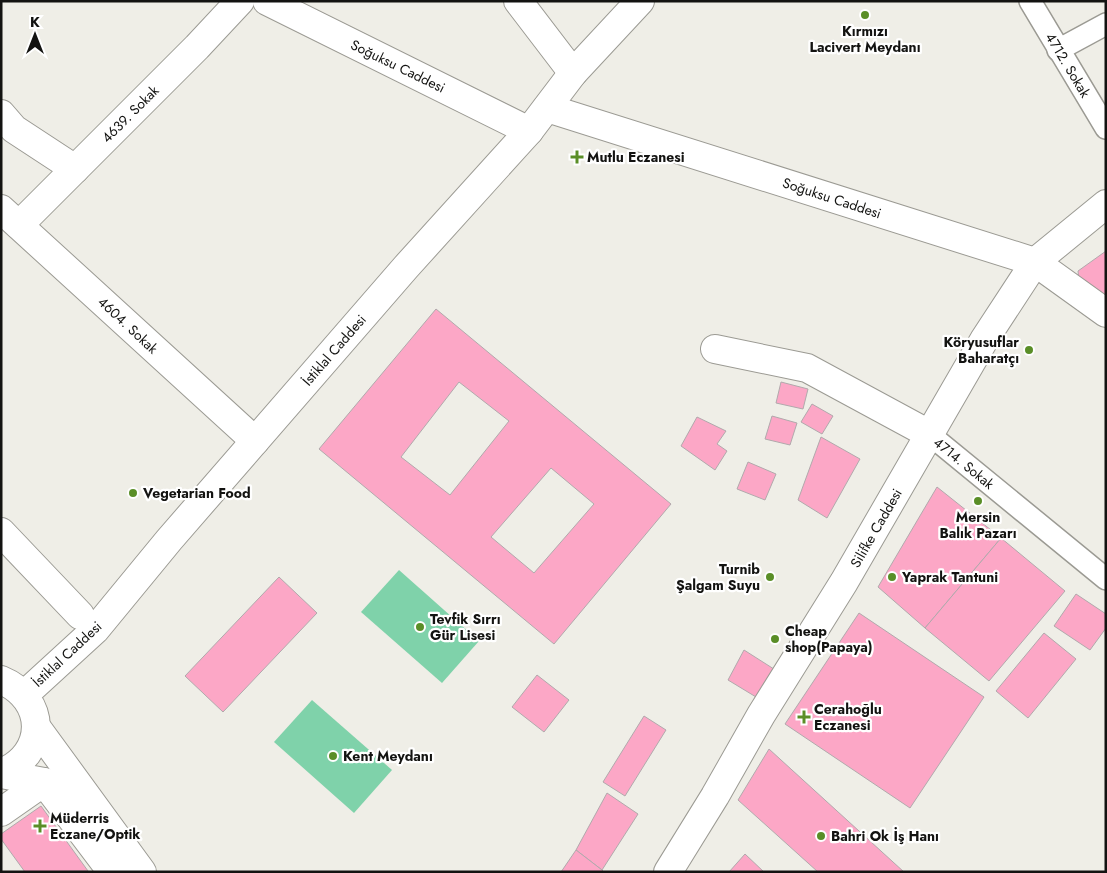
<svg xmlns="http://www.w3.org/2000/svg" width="1107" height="873" viewBox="0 0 1107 873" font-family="Jost,sans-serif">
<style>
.green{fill:#7fd2aa}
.building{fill:#fca7c6;stroke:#b1a9ac;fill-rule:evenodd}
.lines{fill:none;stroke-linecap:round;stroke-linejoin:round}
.pedestrian-casing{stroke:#9b9a93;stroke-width:24}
.minor-casing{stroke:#9b9a93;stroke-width:30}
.tertiary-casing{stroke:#9b9a93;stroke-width:30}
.secondary-casing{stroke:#9b9a93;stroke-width:30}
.pedestrian{stroke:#fff;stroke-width:21}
.minor{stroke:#fff;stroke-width:28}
.tertiary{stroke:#fff;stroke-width:28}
.secondary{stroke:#fff;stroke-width:28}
.poi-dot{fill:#5a8e27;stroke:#fff;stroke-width:2}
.labels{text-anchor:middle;stroke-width:4.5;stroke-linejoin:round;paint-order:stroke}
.poi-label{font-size:14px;font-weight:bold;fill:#131311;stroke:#fff;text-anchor:start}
.street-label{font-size:14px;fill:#131311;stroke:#fff}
</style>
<rect width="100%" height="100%" fill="#efeee7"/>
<!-- green -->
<g class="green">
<path d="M399 570 479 641 442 683 361 612Z"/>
<path d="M312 700 392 770 354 813 274 742Z"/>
</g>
<!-- building -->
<g class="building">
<path d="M1106 251V300L1079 281 1078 271Z"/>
<path d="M436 309 671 504 554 644 319 449ZM459 382 509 421 450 495 401 457ZM551 468 594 504 534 573 491 537Z"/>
<path d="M781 382 808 389 803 409 776 403Z"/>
<path d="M812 404 833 416 822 434 801 422Z"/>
<path d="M772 416 797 423 790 445 765 439Z"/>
<path d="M697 417 726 431 717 444 727 451 715 470 681 446Z"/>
<path d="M821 437 860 459 827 518 798 500Z"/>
<path d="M748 462 776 474 765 500 737 489Z"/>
<path d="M937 487 1001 538 925 628 878 587Z"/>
<path d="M1001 538 1065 591 989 681 925 628Z"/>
<path d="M279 577 317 613 223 712 185 676Z"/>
<path d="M1076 594 1106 614V628L1090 650 1054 626Z"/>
<path d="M859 613 984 697 910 808 785 724Z"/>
<path d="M1044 633 1076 659 1028 718 996 691Z"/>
<path d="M744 650 777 671 761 700 728 680Z"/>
<path d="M537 675 569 700 544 732 512 707Z"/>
<path d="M644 716 666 730 625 796 603 782Z"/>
<path d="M769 749 904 872H818L738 800Z"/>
<path d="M607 793 638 814 602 870 576 850Z"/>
<path d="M41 806 88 871 25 872 1 839V834Z"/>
<path d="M576 850 602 870 604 872H561Z"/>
<path d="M745 854 764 872H729Z"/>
</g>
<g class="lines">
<!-- pedestrian casing -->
<g class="pedestrian-casing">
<g id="pedestrian">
<path d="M1030 1 1106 128"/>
<path d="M1058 50 1106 24"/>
<path d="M929 434 1106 579"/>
</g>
</g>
<!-- minor casing -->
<g class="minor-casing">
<g id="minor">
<path d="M267 1 529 131"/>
<path d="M518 1 573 73"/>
<path d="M547 108 1035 262 1106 313"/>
<path d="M1 114 14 129 75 169"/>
<path d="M1 209 255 441"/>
<path d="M19 225 197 47 240 1"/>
<path d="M715 349 807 368 929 434"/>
<path d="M1 532 80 615"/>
<path d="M1 812 44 782"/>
<path d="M668 872 715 796 761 715 844 582 984 340 1035 262 1106 204"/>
</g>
</g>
<!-- tertiary casing -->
<g class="tertiary-casing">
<g id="tertiary">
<path d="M37 728 142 872"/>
<path d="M1 774 44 782 112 872"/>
</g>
</g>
<!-- secondary casing -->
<g class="secondary-casing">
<g id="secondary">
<path d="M1 680C47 699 48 754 1 773"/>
<path d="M24 695 95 630 169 540 406 267 529 131 573 73 640 1"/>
</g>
</g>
<!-- pedestrian -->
<use href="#pedestrian" class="pedestrian"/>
<!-- minor -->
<use href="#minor" class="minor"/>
<!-- tertiary -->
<use href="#tertiary" class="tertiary"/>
<!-- secondary -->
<use href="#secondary" class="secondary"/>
</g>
<!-- markers -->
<g class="poi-dot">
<circle cx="865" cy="15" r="5"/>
<path d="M574.5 149.5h5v5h5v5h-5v5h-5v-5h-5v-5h5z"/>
<circle cx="1029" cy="350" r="5"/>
<circle cx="133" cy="493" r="5"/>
<circle cx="978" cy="501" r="5"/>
<circle cx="770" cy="577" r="5"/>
<circle cx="892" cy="577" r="5"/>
<circle cx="420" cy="627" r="5"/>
<circle cx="775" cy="639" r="5"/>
<path d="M801.5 709.5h5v5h5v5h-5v5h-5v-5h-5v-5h5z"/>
<circle cx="333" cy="756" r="5"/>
<path d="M37.5 818.5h5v5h5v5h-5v5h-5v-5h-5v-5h5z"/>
<circle cx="821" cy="836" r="5"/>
</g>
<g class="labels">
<!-- poi labels -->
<g class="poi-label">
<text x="865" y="36" text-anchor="middle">Kırmızı<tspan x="865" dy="16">Lacivert Meydanı</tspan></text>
<text x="587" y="162">Mutlu Eczanesi</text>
<text x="1019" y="347" text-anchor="end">Köryusuflar<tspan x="1019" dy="16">Baharatçı</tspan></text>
<text x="143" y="498">Vegetarian Food</text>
<text x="978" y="522" text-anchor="middle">Mersin<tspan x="978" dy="16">Balık Pazarı</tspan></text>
<text x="760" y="574" text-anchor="end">Turnib<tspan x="760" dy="16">Şalgam Suyu</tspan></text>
<text x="902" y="582">Yaprak Tantuni</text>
<text x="430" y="624">Tevfik Sırrı<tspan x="430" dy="16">Gür Lisesi</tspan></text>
<text x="785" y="636">Cheap<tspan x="785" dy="16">shop(Papaya)</tspan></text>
<text x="814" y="714">Cerahoğlu<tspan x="814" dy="16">Eczanesi</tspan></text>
<text x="343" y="761">Kent Meydanı</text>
<text x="50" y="823">Müderris<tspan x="50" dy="16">Eczane/Optik</tspan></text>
<text x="831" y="841">Bahri Ok İş Hanı</text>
</g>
<!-- street labels -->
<g class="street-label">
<text transform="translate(1068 65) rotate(59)" y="5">4712. Sokak</text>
<text transform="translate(398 66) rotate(26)" y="5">Soğuksu Caddesi</text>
<text transform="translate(130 114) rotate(-45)" y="5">4639. Sokak</text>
<text transform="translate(832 198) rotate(18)" y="5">Soğuksu Caddesi</text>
<text transform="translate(128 325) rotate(43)" y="5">4604. Sokak</text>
<text transform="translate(334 350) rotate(-49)" y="5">İstiklal Caddesi</text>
<text transform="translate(964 463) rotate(39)" y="5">4714. Sokak</text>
<text transform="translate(876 528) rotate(-60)" y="5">Silifke Caddesi</text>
<text transform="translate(67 654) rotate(-43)" y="5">İstiklal Caddesi</text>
</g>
</g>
<!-- border -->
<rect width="1107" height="873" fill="none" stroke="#131311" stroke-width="5"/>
<!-- north arrow -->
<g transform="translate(35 35)" stroke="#ffffff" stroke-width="4" paint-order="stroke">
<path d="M0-4L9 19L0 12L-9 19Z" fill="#131311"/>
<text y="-8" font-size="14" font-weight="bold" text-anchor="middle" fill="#131311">K</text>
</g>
</svg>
